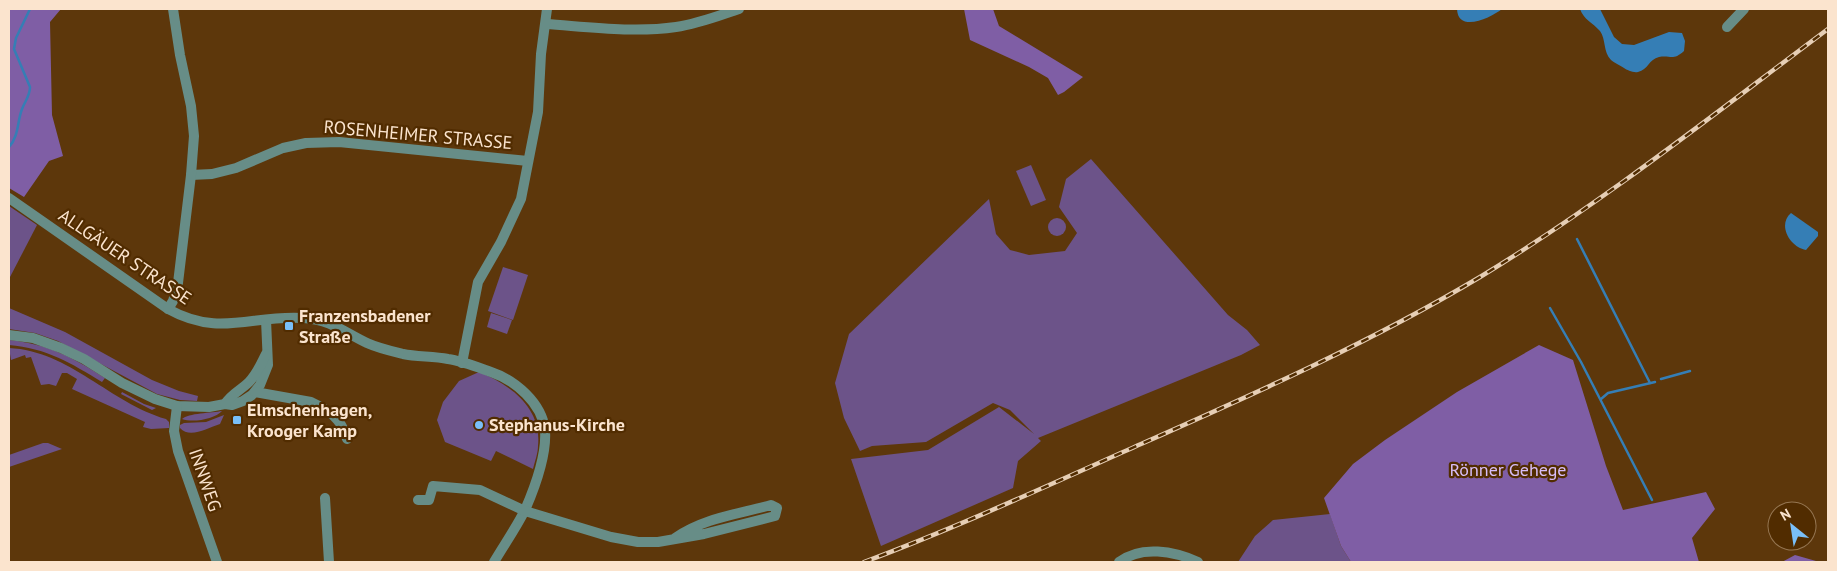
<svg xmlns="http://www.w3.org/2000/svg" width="1837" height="571" viewBox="0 0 1837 571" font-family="'PT Sans',sans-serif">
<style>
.green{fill:#6c5389}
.forest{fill:#7f5ea5}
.water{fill:#357eb5}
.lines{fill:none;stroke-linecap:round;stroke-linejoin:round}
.stream{stroke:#357eb5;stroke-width:2.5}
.minor{stroke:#678d87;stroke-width:10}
.rail-casing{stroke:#e6ceb5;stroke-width:4.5}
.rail{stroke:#512c00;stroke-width:2.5;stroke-dasharray:8;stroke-linecap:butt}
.poi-dot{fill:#79bff8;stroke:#512c00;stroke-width:2}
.labels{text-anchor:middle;stroke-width:4.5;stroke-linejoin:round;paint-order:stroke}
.street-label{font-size:18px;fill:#fbe4ce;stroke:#512c00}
.poi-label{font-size:18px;font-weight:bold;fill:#fbe4ce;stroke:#512c00;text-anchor:start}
.park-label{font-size:18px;fill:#d8bef9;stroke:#512c00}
</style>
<rect width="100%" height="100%" fill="#5d370b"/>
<!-- green -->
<g class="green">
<path d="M1091 159 1228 315 1247 330 1260 345 1241 355 1038 438 1041 441 1018 461 1013 488 881 546 851 459 928 450 999 407 1034 434 1010 410 993 403 926 442 872 446 860 451 844 418 835 383 849 334 989 199 996 234 1010 250 1029 255 1065 251 1077 233 1059 207 1066 179Z"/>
<path d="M1031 165 1046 200 1031 206 1016 171Z"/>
<path d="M9 206 37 225 9 279Z"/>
<circle cx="1057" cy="227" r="9"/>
<path d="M503 267 528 275 513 320 488 311Z"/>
<path d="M9 308 65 332 152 380 179 391 198 396 197 401 180 400 157 394 58 341 35 333 9 329Z"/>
<path d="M491 313 512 320 507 334 487 327Z"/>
<path d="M9 340C48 344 72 357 105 378L102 382C71 363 46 348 9 345Z"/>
<path d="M9 348C70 351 110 403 166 419L169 422V428L151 429 143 427 145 422 72 389 77 379 67 373H62L56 386 49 384 41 385 31 357 26 358 25 355 11 360Z"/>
<path d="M479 372C511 385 542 408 538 446 538 453 535 461 533 469L496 451 491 461 445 442 437 420 443 402 459 381Z"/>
<path d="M122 392 144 404 156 408 152 410 121 394Z"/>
<path d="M222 411C215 419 193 423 182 419 188 413 212 413 222 411Z"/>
<path d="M224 415 220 424C207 428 190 439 180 428V425L184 423 206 422Z"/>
<path d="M43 443H48L62 449 9 467V455Z"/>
<path d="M1330 514 1341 546 1351 562H1238L1255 536 1273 520Z"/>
</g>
<!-- forest -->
<g class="forest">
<path d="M9 9H61L50 22 52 115 63 156 49 161 24 197 9 188Z"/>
<path d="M964 9H993L999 26 1083 77 1064 92 1058 95 1048 78 1029 67 970 40Z"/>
<path d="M1539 345 1573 360 1606 466 1623 510 1706 492 1715 509 1692 538 1699 562H1351L1341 546 1324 498 1353 464 1385 440 1457 392Z"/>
<path d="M1795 555 1816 561 1828 562H1782Z"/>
</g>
<!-- water -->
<g class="water">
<path d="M1457 9H1502C1492 17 1458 34 1457 9Z"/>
<path d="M1580 9H1600L1614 37 1622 44 1634 45 1669 32 1682 33 1685 41 1684 51C1673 61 1671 55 1659 57 1649 59 1648 70 1638 72 1633 73 1627 70 1624 68 1620 65 1614 63 1611 60 1603 52 1606 39 1600 31 1592 22 1584 20 1580 9Z"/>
<path d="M1791 213 1818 232V236L1806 250C1790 247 1777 225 1791 213Z"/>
</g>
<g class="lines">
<!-- stream -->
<g class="stream">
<path d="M9 147C19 136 17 122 22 109 25 101 30 96 30 87L14 49 16 38 30 9"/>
<path d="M1577 239 1650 383"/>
<path d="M1550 308 1581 362 1652 500"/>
<path d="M1661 379 1690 371"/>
<path d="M1601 399 1608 393 1655 382"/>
</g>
<!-- minor -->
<g class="minor">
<path d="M546 24C589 27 634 33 676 27 698 24 718 16 739 9"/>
<path d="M1727 27 1744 9"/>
<path d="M191 175 212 174 236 168 283 148 306 143 339 142 528 161"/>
<path d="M9 198 168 309C220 338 252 314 304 318 331 320 344 332 367 343 378 348 391 351 403 354 417 357 433 356 448 359 462 361 477 367 491 372 515 380 542 403 545 430 547 456 535 487 525 510 516 528 504 545 494 562"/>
<path d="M168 309 173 301 178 283 191 175 194 136 191 106 180 55 173 9"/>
<path d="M9 335 33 338 61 348 84 359 122 383 155 399 177 406 209 407 225 404 232 405 243 401 252 395 260 385 268 365 266 320"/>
<path d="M462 363 478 282 501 242 521 199 538 112 541 54 547 9"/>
<path d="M255 392 311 402C330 411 341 418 347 439"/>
<path d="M225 404C231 394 241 390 249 382 257 374 261 364 266 354"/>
<path d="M177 406 174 431 178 451 217 562"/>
<path d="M325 498 329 562"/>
<path d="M418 500H429L433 486 480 490 525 511 611 537 638 542H658L704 534 775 516 777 508 771 505C739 514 703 518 675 538"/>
<path d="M1119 562C1141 545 1174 551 1198 562"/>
</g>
<!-- rail casing -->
<g class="rail-casing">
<path id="rail" d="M864 562C958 527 1049 485 1141 444 1256 393 1371 342 1480 277 1602 203 1714 114 1828 29"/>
</g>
<!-- rail -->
<use href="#rail" class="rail"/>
</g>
<!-- markers -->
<g class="poi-dot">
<rect x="284" y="321" width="10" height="10" rx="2.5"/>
<rect x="232" y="415" width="10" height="10" rx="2.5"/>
<circle cx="479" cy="425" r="5"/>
</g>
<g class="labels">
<!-- street labels -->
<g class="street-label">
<text transform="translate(418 135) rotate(5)" y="6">ROSENHEIMER STRASSE</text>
<text transform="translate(125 257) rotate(34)" y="6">ALLGÄUER STRASSE</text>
<text transform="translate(205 480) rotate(71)" y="6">INNWEG</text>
</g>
<!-- poi labels -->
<g class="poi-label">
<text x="299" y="322">Franzensbadener<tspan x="299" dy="21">Straße</tspan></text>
<text x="247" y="416">Elmschenhagen,<tspan x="247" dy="21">Krooger Kamp</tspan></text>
<text x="489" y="431">Stephanus-Kirche</text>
</g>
<!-- park labels -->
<g class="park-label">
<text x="1508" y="476">Rönner Gehege</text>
</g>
</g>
<!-- border -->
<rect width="1837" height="571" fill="none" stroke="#fbe4ce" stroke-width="20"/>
<!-- north arrow -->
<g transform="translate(1792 526) rotate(330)"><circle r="24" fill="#512c00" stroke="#957652"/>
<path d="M0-4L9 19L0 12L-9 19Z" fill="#79bff8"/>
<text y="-8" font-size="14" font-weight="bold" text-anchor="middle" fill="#fbe4ce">N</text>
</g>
</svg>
